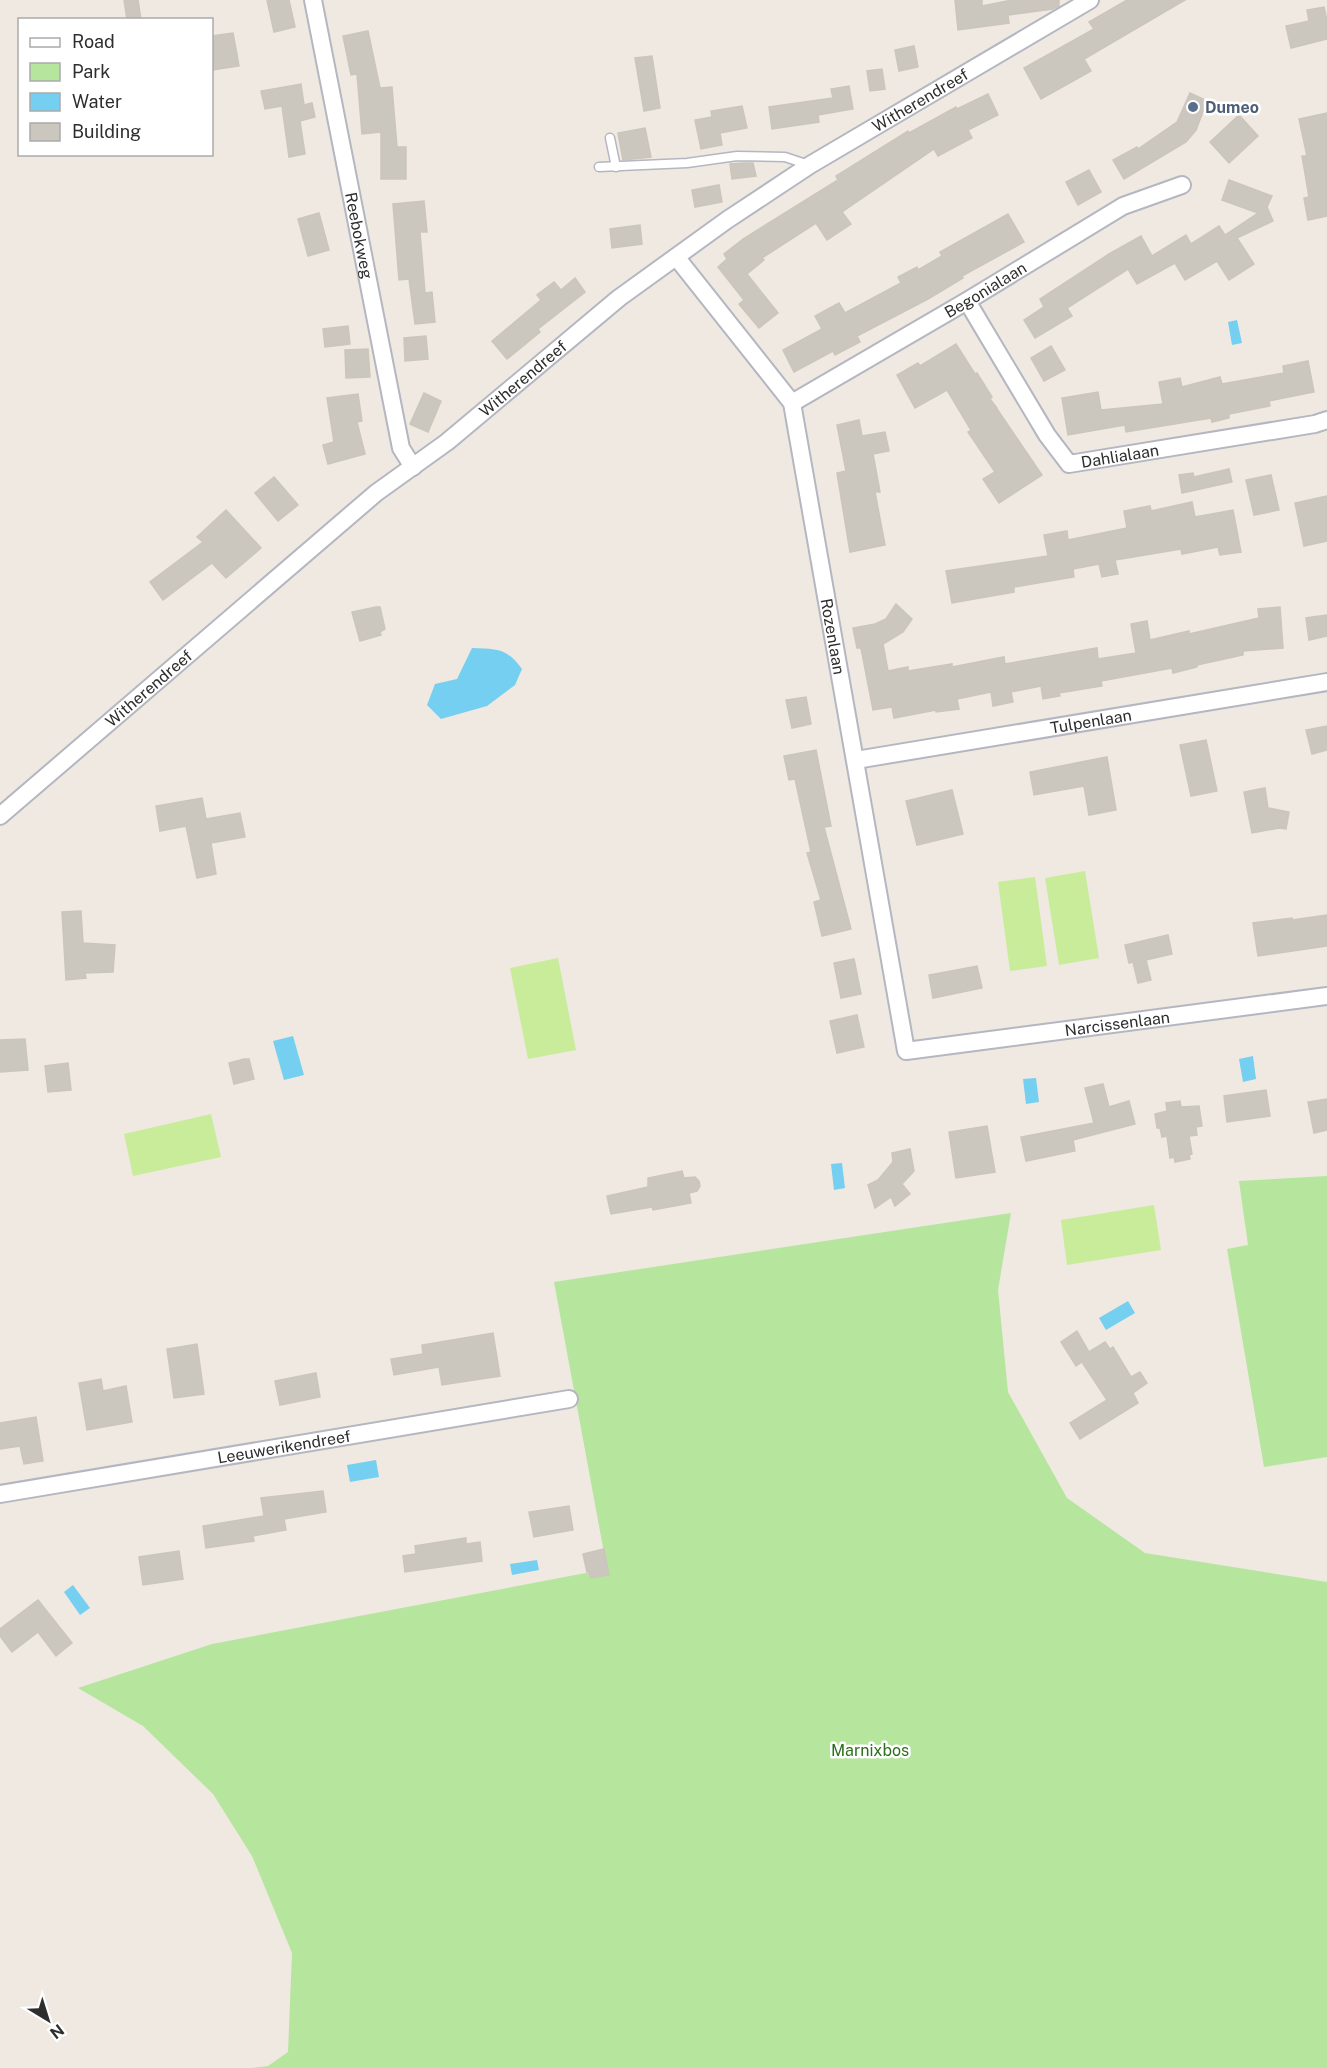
<svg xmlns="http://www.w3.org/2000/svg" width="1327" height="2068" viewBox="0 0 1327 2068" font-family="'Public Sans',sans-serif">
<style>
.green{fill:#b6e59e}
.pitch{fill:#c9ec9a}
.water{fill:#75cff0}
.building{fill:#cbc7bf;stroke:#cbc5ba;stroke-width:1.5}
.lines{fill:none;stroke-linecap:round;stroke-linejoin:round}
.service-casing{stroke:#b4b7c1;stroke-width:11}
.minor-casing{stroke:#b4b7c1;stroke-width:20}
.service{stroke:#fff;stroke-width:8}
.minor{stroke:#fff;stroke-width:16}
.service-dot{fill:#5c6f8a;stroke:#fff;stroke-width:2}
.labels{text-anchor:middle;stroke-width:5;stroke-linejoin:round;paint-order:stroke}
.street-label{font-size:16px;fill:#2e2e2e;stroke:#fff}
.service-label{font-size:16px;font-weight:bold;fill:#4e5e75;stroke:#fff;text-anchor:start}
.park-label{font-size:16px;fill:#2c6e1b;stroke:#fff}
</style>
<rect width="100%" height="100%" fill="#efe9e1"/>
<!-- green -->
<g class="green">
<path d="M1327 1176V1457L1264 1467 1227 1249 1248 1245 1239 1181Z"/>
<path d="M1011 1213 998 1290 1008 1392 1067 1498 1145 1553 1327 1582V2068H251L268 2066 288 2052 292 1953 252 1856 213 1794 143 1726 78 1688 212 1644 607 1569 554 1282Z"/>
</g>
<!-- pitch -->
<g class="pitch">
<path d="M1085 871 1099 958 1059 965 1045 878Z"/>
<path d="M1035 877 1047 966 1010 971 998 882Z"/>
<path d="M558 958 576 1050 528 1059 510 968Z"/>
<path d="M211 1114 221 1157 133 1176 124 1134Z"/>
<path d="M1154 1205 1161 1250 1067 1265 1061 1220Z"/>
</g>
<!-- water -->
<g class="water">
<path d="M1237 320 1242 343 1232 345 1228 322Z"/>
<path d="M472 648C497 649 507 648 522 669L515 685 487 706 441 719 427 705 435 684 457 679Z"/>
<path d="M293 1036 304 1075 284 1080 273 1041Z"/>
<path d="M1253 1056 1256 1079 1243 1082 1239 1059Z"/>
<path d="M1036 1078 1039 1102 1026 1104 1023 1079Z"/>
<path d="M842 1163 845 1188 834 1190 831 1164Z"/>
<path d="M1128 1301 1135 1313 1106 1330 1099 1318Z"/>
<path d="M376 1460 379 1477 350 1482 347 1465Z"/>
<path d="M537 1560 539 1570 512 1575 510 1564Z"/>
<path d="M73 1585 90 1608 80 1615 64 1592Z"/>
</g>
<!-- building -->
<g class="building">
<path d="M124 0H138L141 20H127Z"/>
<path d="M267 0H289L295 27 274 32Z"/>
<path d="M955 0H982V6L1012 0H1059V6L1053 9 1008 15 1009 23 958 30Z"/>
<path d="M1127 0H1185L1084 59 1091 71 1041 99 1024 68 1094 29 1089 22Z"/>
<path d="M1324 7 1327 21V39L1291 48 1286 26 1309 21 1307 10Z"/>
<path d="M368 31 380 88 392 87 397 147H406V179H381V132L362 134 357 74 351 75 343 36Z"/>
<path d="M233 33 239 66 213 70 212 36Z"/>
<path d="M914 46 918 67 899 71 895 50Z"/>
<path d="M652 56 660 108 644 111 635 58Z"/>
<path d="M882 69 885 89 870 91 867 71Z"/>
<path d="M301 84 304 105 312 103 315 117 300 121 305 154 289 157 282 106 265 109 261 91Z"/>
<path d="M849 86 853 109 818 115 819 122 772 129 769 107 833 98 831 89Z"/>
<path d="M1190 93 1207 101 1196 130 1186 142 1124 179 1113 160 1137 147 1138 149 1177 122Z"/>
<path d="M988 94 998 115 968 130 972 138 938 156 934 149 842 212 851 224 827 240 816 223 762 258 764 260 747 274 778 313 759 328 739 304 744 300 718 267 727 259 724 254 743 239 838 180 836 176 908 131 909 133 956 107 957 109Z"/>
<path d="M742 106 747 128 720 133 722 145 701 149 695 120 712 117 711 111Z"/>
<path d="M1327 113V216L1308 220 1304 198 1309 197 1302 156H1307L1299 119Z"/>
<path d="M1239 115 1258 136 1229 163 1210 142Z"/>
<path d="M645 128 651 157 623 160 618 133Z"/>
<path d="M743 163H753L756 176 732 179 730 164Z"/>
<path d="M1089 170 1101 192 1078 205 1066 182Z"/>
<path d="M1229 180 1272 196 1267 207 1273 221 1237 238 1254 264 1229 280 1217 261 1185 280 1175 263 1137 284 1128 269 1067 308 1072 316 1035 338 1024 320 1044 307 1040 299 1109 254 1141 236 1152 256 1186 235 1191 244 1219 226 1225 235 1258 213 1222 200Z"/>
<path d="M719 185 722 202 695 207 692 190Z"/>
<path d="M424 201 427 232H420L425 293 432 292 435 322 415 324 409 279 399 280 393 204Z"/>
<path d="M319 213 329 250 308 256 298 219Z"/>
<path d="M1008 214 1024 242 962 276 963 278 928 299 857 336 860 342 835 355 833 351 794 372 783 350 822 329 815 316 839 303 845 313 901 283 898 277 917 267 918 270 942 256 940 252Z"/>
<path d="M640 225 642 244 612 248 610 229Z"/>
<path d="M575 278 585 292 538 329 540 332 507 359 492 341 541 300 537 295 554 282 561 290Z"/>
<path d="M348 326 350 344 325 347 323 329Z"/>
<path d="M426 336 428 359 405 361 404 338Z"/>
<path d="M956 344 975 374 977 373 992 397 990 399 997 408 994 410 997 409 1042 475 999 503 983 479 995 472 968 432 971 430 947 390 915 408 897 375 918 363 920 366Z"/>
<path d="M1051 346 1065 370 1044 381 1031 358Z"/>
<path d="M368 349 370 377 346 378 345 350Z"/>
<path d="M1308 361 1314 392 1269 401 1270 406 1229 414V418L1212 422 1211 418 1126 432 1125 425 1068 435 1062 398 1098 392 1101 410 1163 404 1159 382 1180 378 1182 387 1220 377 1222 384 1284 373 1283 366Z"/>
<path d="M424 393 441 401 428 432 410 424Z"/>
<path d="M358 394 362 421 357 422 365 454 328 464 323 445 334 442 327 398Z"/>
<path d="M859 420 862 436 885 432 889 451 873 454 880 492H875L885 545 850 552 837 473 846 471 837 425Z"/>
<path d="M1229 469 1232 482 1182 493 1179 475 1193 473 1194 477Z"/>
<path d="M1271 475 1279 510 1254 515 1246 480Z"/>
<path d="M274 477 298 505 278 521 255 493Z"/>
<path d="M1327 496V541L1304 546 1295 503Z"/>
<path d="M1192 502 1195 517 1233 510 1241 552 1220 555 1218 547 1182 554 1181 549 1115 560 1118 574 1102 577 1099 564 1073 569 1074 577 1014 587V592L952 603 946 571 1048 556 1044 535 1067 531 1068 540 1127 528 1124 511 1150 506 1151 511Z"/>
<path d="M226 510 261 548 226 578 212 563 163 600 150 582 203 542 197 537Z"/>
<path d="M896 604 912 619 903 632 883 644 888 671 908 667V671L952 664V667L1004 657 1005 664 1097 648 1098 659 1136 653 1131 624 1147 621 1150 640 1189 631V634L1259 618 1258 609 1280 607 1283 648 1243 651V655L1197 665V667L1173 673 1172 668 1101 681 1102 686 1059 693 1060 696 1043 699 1041 686 1011 692 1013 702 993 706 991 692 957 699 959 709 936 712V710L894 718 892 707 873 710 861 648H857L853 628 875 624 886 619Z"/>
<path d="M376 607H380L385 629 380 632 381 635 360 641 352 612Z"/>
<path d="M1327 615V636L1309 640 1306 618Z"/>
<path d="M806 697 811 724 792 728 786 700Z"/>
<path d="M1327 726V750L1312 754 1306 730Z"/>
<path d="M1206 740 1217 791 1191 796 1180 745Z"/>
<path d="M816 750 831 826 824 827 851 929 822 936 814 902 821 900 807 853 811 852 795 779 789 780 784 756Z"/>
<path d="M1107 757 1116 810 1089 815 1084 786 1034 795 1030 772Z"/>
<path d="M1265 788 1268 808 1289 812 1286 829 1279 828 1252 833 1244 792Z"/>
<path d="M952 790 963 834 917 845 906 801Z"/>
<path d="M202 798 206 819 240 813 245 837 211 843 216 874 197 878 186 826 160 831 156 806Z"/>
<path d="M81 911 83 943 115 945 113 972 85 973 86 978 66 980 62 912Z"/>
<path d="M1327 915V946L1258 956 1253 923 1292 918V920Z"/>
<path d="M1168 935 1172 954 1146 960 1151 980 1138 983 1133 962 1129 963 1125 945Z"/>
<path d="M854 959 861 994 841 998 834 963Z"/>
<path d="M977 966 982 988 933 998 929 975Z"/>
<path d="M857 1015 864 1047 837 1053 830 1021Z"/>
<path d="M25 1039 28 1070 0 1072V1040Z"/>
<path d="M244 1059H249L254 1079 234 1084 229 1063Z"/>
<path d="M68 1063 71 1090 48 1092 45 1066Z"/>
<path d="M1103 1084 1109 1107 1129 1101 1135 1124 1073 1140 1075 1151 1026 1161 1021 1137 1094 1123 1085 1088Z"/>
<path d="M1266 1090 1270 1116 1227 1122 1224 1096Z"/>
<path d="M1327 1099V1130L1314 1133 1308 1102Z"/>
<path d="M1180 1101 1181 1107 1199 1106 1202 1126 1196 1127 1197 1135 1189 1136 1192 1154 1189 1155 1190 1159 1175 1162 1174 1157 1170 1158 1167 1136 1162 1137 1160 1128H1157L1155 1114 1167 1111 1166 1103Z"/>
<path d="M987 1126 995 1172 956 1178 949 1132Z"/>
<path d="M910 1149 914 1171 902 1184 910 1194 895 1206 891 1197 875 1208 868 1185 878 1180 893 1162 892 1153Z"/>
<path d="M682 1171 684 1178 695 1177 699 1181 700 1186 697 1191 689 1193 691 1203 653 1210 652 1207 611 1214 607 1196 648 1187V1178Z"/>
<path d="M1077 1331 1089 1352 1105 1342 1110 1349 1113 1347 1131 1377 1140 1372 1147 1383 1133 1393 1138 1403 1080 1439 1070 1423 1107 1400 1082 1362 1076 1366 1061 1342Z"/>
<path d="M493 1333 500 1376 442 1385 439 1367 394 1375 391 1359 423 1354 422 1345Z"/>
<path d="M197 1344 204 1394 174 1398 167 1349Z"/>
<path d="M316 1373 320 1397 280 1405 275 1381Z"/>
<path d="M101 1379 103 1391 126 1386 132 1422 87 1430 79 1383Z"/>
<path d="M36 1417 43 1461 24 1464 20 1446 0 1449V1423Z"/>
<path d="M323 1491 326 1512 284 1519 286 1530 253 1536 254 1541 206 1548 203 1526 264 1516 261 1498Z"/>
<path d="M569 1506 573 1530 534 1537 529 1512Z"/>
<path d="M466 1538V1544L480 1542 482 1561 405 1572 403 1556 416 1554 415 1546Z"/>
<path d="M604 1549 609 1575 591 1578 589 1572H587L583 1554Z"/>
<path d="M179 1551 183 1579 143 1585 139 1557Z"/>
<path d="M38 1600 72 1643 56 1656 38 1632 12 1652 0 1636V1629Z"/>
</g>
<g class="lines">
<!-- service casing -->
<g class="service-casing">
<g id="service">
<path d="M610 138 616 167"/>
<path d="M599 167 687 163 737 156 785 157 809 165"/>
</g>
</g>
<!-- minor casing -->
<g class="minor-casing">
<g id="minor">
<path id="s1" d="M313 0 401 448 413 467"/>
<path id="s2" d="M677 258 792 403 906 1051 1327 996"/>
<path id="s3" d="M967 301 1047 435 1069 464 1315 424 1327 420"/>
<path id="s4" d="M792 403 967 301 1123 206 1182 185"/>
<path id="s5" d="M856 760 1327 682"/>
<path id="s6" d="M0 816 376 493 447 442 619 298 727 220 810 165 1090 0"/>
<path id="s7" d="M0 1494 569 1399"/>
</g>
</g>
<!-- service -->
<use href="#service" class="service"/>
<!-- minor -->
<use href="#minor" class="minor"/>
</g>
<!-- markers -->
<circle class="service-dot" cx="1193" cy="107" r="6"/>
<g class="labels">
<!-- street labels -->
<g class="street-label">
<text dy="6" stroke="none"><textPath href="#s6" startOffset="1168">Witherendreef</textPath></text>
<text dy="6" stroke="none"><textPath href="#s1" startOffset="240">Reebokweg</textPath></text>
<text dy="6" stroke="none"><textPath href="#s4" startOffset="224">Begonialaan</textPath></text>
<text dy="6" stroke="none"><textPath href="#s6" startOffset="682">Witherendreef</textPath></text>
<text dy="6" stroke="none"><textPath href="#s3" startOffset="244">Dahlialaan</textPath></text>
<text dy="6" stroke="none"><textPath href="#s2" startOffset="422">Rozenlaan</textPath></text>
<text dy="6" stroke="none"><textPath href="#s6" startOffset="196">Witherendreef</textPath></text>
<text dy="6" stroke="none"><textPath href="#s5" startOffset="238">Tulpenlaan</textPath></text>
<text dy="6" stroke="none"><textPath href="#s2" startOffset="1056">Narcissenlaan</textPath></text>
<text dy="6" stroke="none"><textPath href="#s7" startOffset="288">Leeuwerikendreef</textPath></text>
</g>
<!-- service labels -->
<g class="service-label">
<text x="1205" y="113">Dumeo</text>
</g>
<!-- park labels -->
<g class="park-label">
<text x="870" y="1756">Marnixbos</text>
</g>
</g>
<!-- legend -->
<rect x="18" y="18" width="195" height="138" fill="#ffffff" stroke="#ababab" stroke-width="1.5"/>
<rect x="30" y="38" width="30" height="9" fill="#ffffff" stroke="#ababab" stroke-width="1.5"/>
<text x="72" y="48" font-size="18" fill="#2e2e2e">Road</text>
<rect x="30" y="63" width="30" height="18" fill="#b6e59e" stroke="#ababab" stroke-width="1.5"/>
<text x="72" y="78" font-size="18" fill="#2e2e2e">Park</text>
<rect x="30" y="93" width="30" height="18" fill="#75cff0" stroke="#ababab" stroke-width="1.5"/>
<text x="72" y="108" font-size="18" fill="#2e2e2e">Water</text>
<rect x="30" y="123" width="30" height="18" fill="#cbc7bf" stroke="#ababab" stroke-width="1.5"/>
<text x="72" y="138" font-size="18" fill="#2e2e2e">Building</text>
<!-- north arrow -->
<g transform="translate(48 2020) rotate(142)" stroke="#ffffff" stroke-width="4.5" paint-order="stroke">
<path d="M0-4.5L10 22L0 15L-10 22Z" fill="#2e2e2e"/>
<text y="-9" font-size="16" font-weight="bold" text-anchor="middle" fill="#2e2e2e">N</text>
</g>
</svg>
